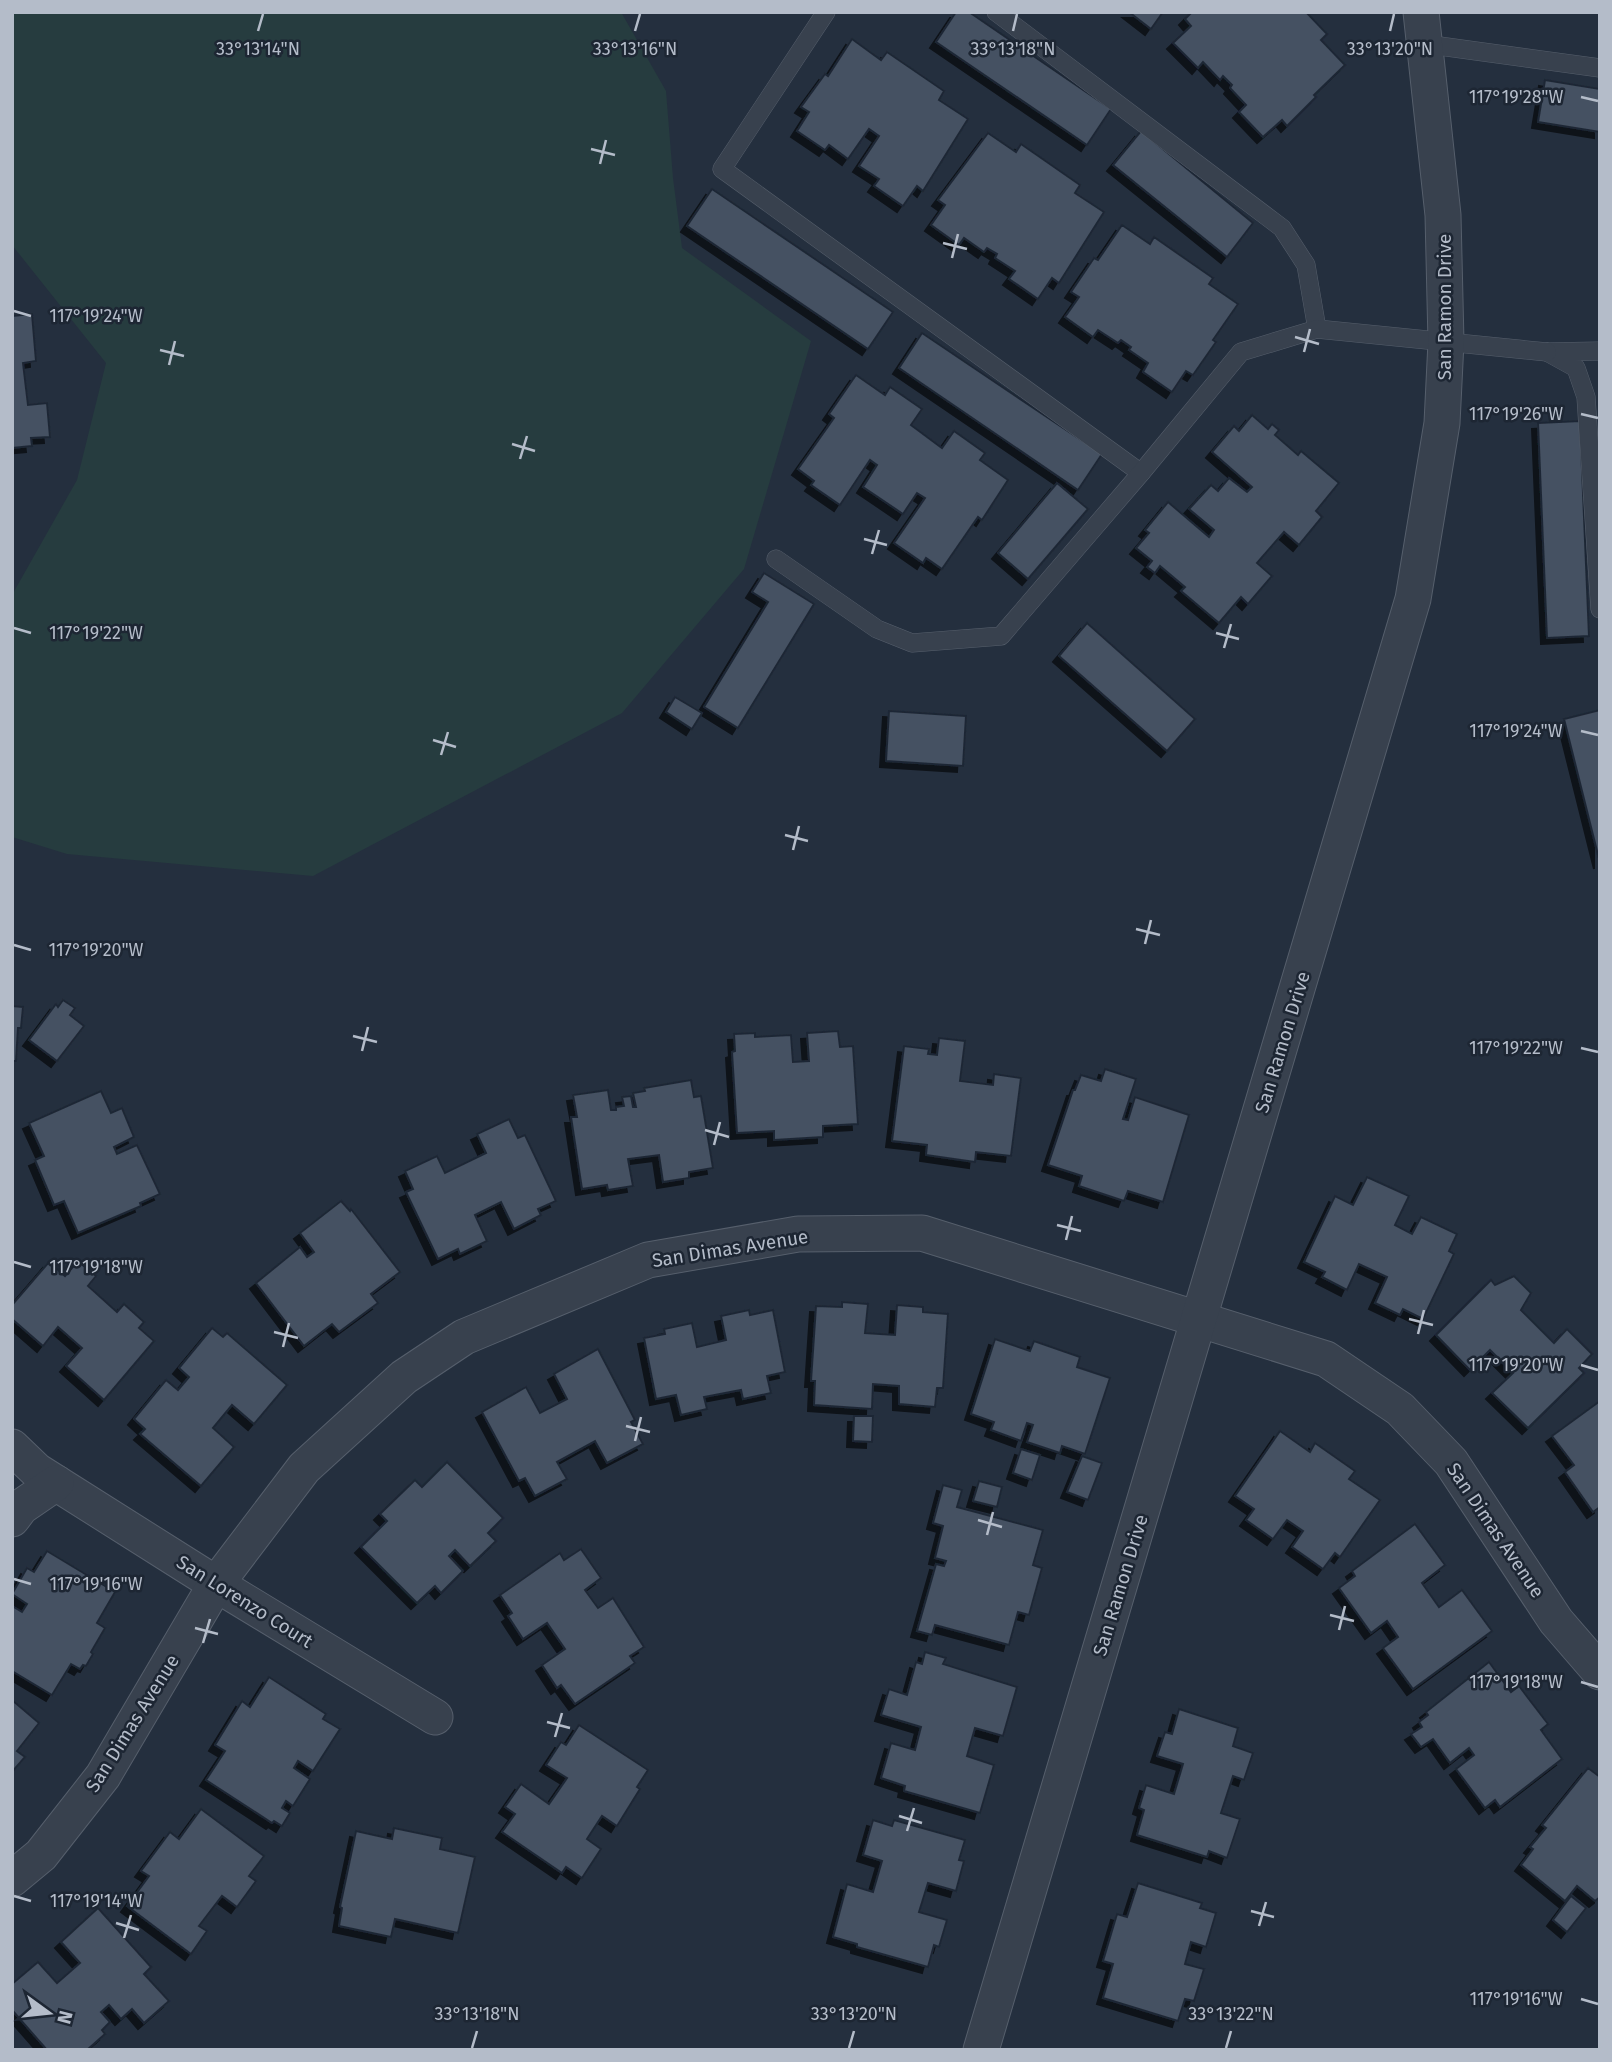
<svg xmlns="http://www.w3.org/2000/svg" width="1612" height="2062" viewBox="0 0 1612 2062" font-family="'Fira Sans',sans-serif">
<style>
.green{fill:#263c3f}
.building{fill:#455162;stroke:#1f2835;stroke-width:2;filter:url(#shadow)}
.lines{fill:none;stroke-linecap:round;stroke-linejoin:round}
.service-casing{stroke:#565f6c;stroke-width:19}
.minor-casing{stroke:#565f6c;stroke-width:37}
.service{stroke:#38414e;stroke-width:18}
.minor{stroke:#38414e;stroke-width:35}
.ticks{fill:none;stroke:#b4bcc9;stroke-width:2.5}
.labels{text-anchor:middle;stroke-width:5;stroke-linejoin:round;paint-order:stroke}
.street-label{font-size:19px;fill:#b4bcc9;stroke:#1d2633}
.ticks-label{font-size:18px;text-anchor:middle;fill:#b4bcc9;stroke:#1d2633;stroke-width:5;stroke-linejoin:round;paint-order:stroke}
</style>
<defs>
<filter id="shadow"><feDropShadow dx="-6" dy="6" stdDeviation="0" flood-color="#0009"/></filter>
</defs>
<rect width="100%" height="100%" fill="#242f3e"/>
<!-- green -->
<path class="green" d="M12 12H621L666 91 673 178 682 248 811 341 744 569 622 713 313 876 67 854 12 837V595L77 480 106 363 12 245Z"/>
<!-- building -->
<g class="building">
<path d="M956 12H969L1111 109 1087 145 936 42Z"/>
<path d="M1129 12H1163L1151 29Z"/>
<path d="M1192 12H1306L1327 34 1321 40 1345 65 1314 95 1316 97 1287 126 1282 120 1263 137 1239 112 1246 105 1230 88 1232 85 1223 76 1220 80 1203 62 1198 68 1173 43 1191 26 1185 19Z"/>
<path d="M852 39 881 60 887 52 944 91 939 100 968 119 923 191 917 186 903 206 874 186 879 179 859 166 879 136 869 129 848 159 829 145 825 150 797 131 809 112 801 107 825 74 828 76Z"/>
<path d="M1545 80 1600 89V132L1538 122Z"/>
<path d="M1141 131 1253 223 1227 257 1113 165Z"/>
<path d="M988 133 1016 152 1021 144 1080 185 1075 193 1104 212 1059 283 1052 278 1038 299 1009 279 1015 271 995 258 997 254 987 248 984 252 964 238 959 245 931 225 945 205 938 200Z"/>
<path d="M712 189 893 312 868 349 687 226Z"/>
<path d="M1122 225 1150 244 1154 237 1213 278 1209 284 1238 304 1213 340 1216 342 1193 375 1186 371 1172 392 1143 372 1148 363 1129 350 1131 347 1121 340 1118 343 1098 330 1093 337 1065 317 1079 297 1071 292 1094 258 1098 260Z"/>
<path d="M32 314 36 361 23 363 28 405 47 403 50 437 31 438 32 446 12 448V316Z"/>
<path d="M922 333 1102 454 1078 490 899 368Z"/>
<path d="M856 375 885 395 890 387 922 409 911 425 942 448 954 431 985 453 980 460 1008 480 982 520 978 517 942 569 926 558 923 563 894 543 925 498 917 493 903 514 863 487 877 465 870 460 840 505 811 485 814 481 798 469 834 418 829 414Z"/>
<path d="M1252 415 1268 429 1272 424 1279 430 1275 435 1298 455 1301 451 1339 483 1316 511 1322 517 1299 545 1284 532 1257 563 1272 576 1248 604 1241 597 1219 623 1181 591 1185 587 1160 566 1155 573 1147 567 1152 561 1136 548 1149 533 1145 530 1168 502 1209 537 1214 530 1189 509 1211 485 1218 491 1229 478 1247 492 1252 487 1212 452 1234 426 1239 431Z"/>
<path d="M1580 421 1589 636 1547 638 1538 423Z"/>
<path d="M1057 483 1088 509 1028 579 998 553Z"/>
<path d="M764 573 814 604 738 728 704 707 768 602 752 592Z"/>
<path d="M1087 623 1195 719 1167 751 1059 656Z"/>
<path d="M675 697 702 713 692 729 666 712Z"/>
<path d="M1600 710V863L1564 719Z"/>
<path d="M889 711 966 716 963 766 886 761Z"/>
<path d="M63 1000 75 1008 70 1015 84 1026 57 1061 29 1040 56 1004 58 1007Z"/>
<path d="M12 1006 23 1007 21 1028H18L16 1061H12Z"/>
<path d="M838 1031 840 1047 853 1046 858 1124 823 1126V1137L774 1140V1131L737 1133 732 1052 735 1051 734 1034 755 1033V1037L791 1035 793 1062 809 1061 807 1033Z"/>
<path d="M939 1038 965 1041 960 1081 993 1085 994 1074 1021 1078 1011 1156 976 1152 975 1162 926 1155 927 1145 892 1141 904 1046 929 1049 928 1054 937 1055Z"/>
<path d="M1105 1069 1136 1079 1123 1119 1128 1120 1135 1097 1189 1115 1163 1202 1128 1191 1124 1201 1079 1186 1082 1176 1048 1165 1073 1090H1075L1081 1075 1101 1081Z"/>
<path d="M691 1080 694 1097 701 1096 713 1168 689 1172V1178L663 1182 659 1155 628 1159 633 1186 608 1190 607 1185 582 1189 571 1117H577L573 1095 608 1090 611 1110H616V1107L624 1106 622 1097 631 1096 633 1107H636L633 1093 645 1091 644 1088Z"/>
<path d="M101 1091 111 1113 122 1108 134 1137 114 1147 117 1154 137 1145 160 1194 140 1203 141 1206 78 1233 64 1201 54 1205 35 1160 44 1156 29 1123Z"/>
<path d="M509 1119 518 1138 525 1135 556 1201 538 1209 541 1215 514 1229 501 1202 475 1215 487 1241 460 1254 458 1249 438 1259 406 1192 413 1189 405 1171 437 1156 445 1173 486 1153 477 1134Z"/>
<path d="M1367 1177 1409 1196 1395 1225 1412 1234 1421 1217 1457 1234 1449 1251 1454 1254 1423 1319 1403 1309 1400 1315 1375 1303 1387 1277 1359 1264 1347 1290 1322 1277 1325 1272 1304 1262 1335 1196 1353 1205Z"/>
<path d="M341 1201 350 1211 351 1209 400 1272 371 1294 378 1303 339 1332 332 1324 304 1346 256 1283 300 1247 307 1257 314 1252 300 1233Z"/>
<path d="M78 1261 96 1276 88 1286 117 1312 124 1304 144 1322 139 1328 154 1341 104 1400 66 1366 82 1348 58 1327 43 1346 12 1319V1305L49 1262 65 1276Z"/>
<path d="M1514 1276 1531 1293 1521 1310 1554 1343 1567 1329 1592 1354 1579 1368 1584 1373 1528 1428 1492 1393 1513 1373 1490 1350 1470 1370 1436 1335 1491 1280 1495 1285Z"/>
<path d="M842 1302 868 1304 865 1333 895 1335 897 1305 923 1307V1312L948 1314 943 1388H937L935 1407 899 1404V1386L873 1384 872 1409 814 1405 815 1381H811L816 1306 842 1307Z"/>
<path d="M749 1310 750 1315 773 1310 785 1372 767 1376 771 1393 743 1399 741 1390 704 1397 707 1409 681 1415 676 1395 656 1399 644 1338 665 1334 664 1329 692 1323 697 1347 726 1340 721 1316Z"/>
<path d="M212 1328 223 1337 227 1333 287 1385 254 1424 232 1405 213 1428 234 1447 201 1486 140 1434 145 1429 134 1419 166 1380 178 1390 189 1377 179 1368Z"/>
<path d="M995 1339 1030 1351 1034 1341 1080 1357 1077 1367 1110 1378 1085 1454 1062 1446 1060 1453 1027 1442 1033 1425 1027 1423 1021 1441 991 1430 994 1422 971 1414Z"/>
<path d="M598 1349 635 1420 631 1422 643 1444 607 1463 595 1441 557 1462 567 1479 535 1496 525 1478 519 1481 482 1412 526 1387 540 1413 567 1399 554 1374Z"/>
<path d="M1600 1401V1507L1593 1512 1565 1472 1574 1465 1552 1436Z"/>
<path d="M854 1416H873L872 1442 853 1441Z"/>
<path d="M1280 1431 1310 1452 1315 1443 1355 1471 1349 1479 1380 1500 1340 1557 1335 1553 1323 1569 1292 1547 1303 1531 1287 1520 1273 1539 1246 1520 1254 1509 1235 1496Z"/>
<path d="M1021 1449 1040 1455 1032 1480 1013 1473Z"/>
<path d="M1082 1456 1102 1463 1088 1500 1067 1492Z"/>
<path d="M447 1462 503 1518 488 1533 496 1541 470 1566 455 1550 449 1556 463 1571 441 1593 435 1586 417 1603 361 1547 387 1521 380 1514 415 1480 422 1487Z"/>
<path d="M979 1481 1002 1487 997 1507 973 1501Z"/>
<path d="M943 1485 962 1490 957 1507 1043 1530 1033 1565 1042 1568 1029 1615 1018 1612 1009 1645 935 1625 932 1635 917 1631 936 1564 944 1566 946 1561 935 1558 943 1526 933 1523Z"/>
<path d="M1415 1524 1445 1565 1422 1583 1439 1607 1462 1590 1492 1631 1413 1689 1383 1648 1398 1637 1387 1621 1371 1633 1339 1588 1355 1576 1352 1571Z"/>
<path d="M581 1549 601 1578 585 1590 598 1608 613 1598 644 1647 630 1656 635 1663 575 1704 561 1685 557 1688 542 1665 565 1649 547 1623 523 1639 508 1616 512 1613 500 1595 560 1553 564 1560Z"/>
<path d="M47 1551 115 1592 97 1623 105 1628 91 1652 93 1654 86 1666 83 1665 80 1669 71 1664 52 1695 12 1671V1606L22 1612 27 1604 12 1594 27 1568 34 1572Z"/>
<path d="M925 1652 946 1658 943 1664 1017 1687 1003 1736 975 1728 967 1756 994 1765 980 1813 904 1791 905 1786 881 1778 891 1743 915 1750 921 1727 881 1715 889 1689 907 1695 916 1662 922 1664Z"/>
<path d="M1489 1662 1511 1692 1519 1686 1548 1724 1541 1730 1562 1759 1500 1807 1495 1800 1485 1808 1456 1769 1474 1755 1469 1748 1450 1763 1433 1739 1421 1747 1411 1734 1422 1727 1419 1722 1428 1715 1426 1712Z"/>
<path d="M269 1677 326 1714 323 1719 340 1729 313 1771 298 1761 294 1768 310 1779 293 1806 286 1801 282 1808 290 1813 282 1826 274 1821 272 1823 206 1780 225 1751 215 1745 242 1701 250 1707Z"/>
<path d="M12 1700 39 1723 17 1751 25 1757 12 1772Z"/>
<path d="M1179 1709 1238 1728 1233 1746 1253 1753 1244 1780 1233 1776 1221 1813 1240 1819 1227 1858 1209 1851 1207 1857 1137 1835 1144 1810 1139 1808 1146 1785 1174 1794 1183 1764 1157 1756 1165 1732 1172 1734Z"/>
<path d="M579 1725 648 1770 637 1787 640 1789 617 1826 602 1816 587 1839 601 1849 582 1878 566 1867 562 1873 502 1832 515 1814 505 1807 521 1784 549 1804 567 1778 546 1765 561 1742 566 1745Z"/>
<path d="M1588 1768 1600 1777V1897L1595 1901 1577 1886 1565 1901 1521 1865 1533 1849 1530 1847 1546 1828 1542 1825Z"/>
<path d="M201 1809 264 1856 249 1876 256 1881 237 1907 222 1896 199 1926 207 1931 191 1954 127 1906 149 1876 141 1871 170 1832 179 1839Z"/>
<path d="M873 1820 892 1826 894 1820 965 1840 959 1860 964 1861 956 1891 928 1883 919 1912 947 1920 939 1947 934 1945 928 1967 857 1947V1944L833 1937 847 1884 873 1892 882 1861 863 1855Z"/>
<path d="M394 1828 442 1838 440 1849 475 1857 458 1933 395 1919 391 1937 339 1926 342 1908 340 1907 356 1831 392 1839Z"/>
<path d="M1138 1883 1202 1903 1200 1908 1216 1913 1206 1947 1191 1942 1185 1964 1204 1969 1194 2001 1185 1999 1178 2021 1103 1998 1113 1964 1103 1961 1117 1914 1127 1917Z"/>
<path d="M1571 1896 1586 1908 1567 1932 1553 1920Z"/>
<path d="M98 1908 151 1967 144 1974 169 2001 144 2023 132 2009 121 2019 109 2005 101 2012 110 2022 102 2030 105 2034 87 2050H47L12 2010V1984L38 1962 57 1983 80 1963 61 1942Z"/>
</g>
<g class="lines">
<!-- service casing -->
<g class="service-casing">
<g id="service">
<path d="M826 12 722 169 1141 473"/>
<path d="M996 12 1282 228 1306 265 1317 329"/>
<path d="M1425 44 1600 68"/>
<path d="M1600 351 1547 352 1576 368 1586 397 1600 609"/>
<path d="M776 559 877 629 912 643 1001 636 1141 473 1241 352 1317 329 1547 352"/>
</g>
</g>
<!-- minor casing -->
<g class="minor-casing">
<g id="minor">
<path d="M12 1447 37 1471 216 1584 435 1717"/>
<path d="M12 1519 21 1507 56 1483"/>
<path d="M12 1879 41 1855 103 1776 216 1584 304 1468 404 1377 464 1337 648 1260 798 1234 922 1233 1326 1359 1400 1409 1451 1462 1556 1621 1600 1672"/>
<path d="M981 2050 1413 599 1442 423 1446 342 1443 215 1421 12"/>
</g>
</g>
<!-- service -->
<use href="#service" class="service"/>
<!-- minor -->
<use href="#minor" class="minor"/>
</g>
<!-- ticks -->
<path class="ticks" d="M258 31 263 14M635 31 640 14M1013 31 1017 14M1390 31 1394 14M1581 97 1598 101M591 149 615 155M600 164 606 140M943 243 967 249M952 258 958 234M14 311 31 316M1295 337 1319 344M160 350 184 356M1304 352 1310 329M169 365 175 341M1581 414 1598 418M512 444 535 451M520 459 527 436M864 539 887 545M872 554 879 530M14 628 31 633M1216 633 1239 639M1224 648 1231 624M1581 731 1598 735M433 740 456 747M441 755 448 732M785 835 808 841M793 850 799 826M1136 929 1160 935M1145 944 1151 920M14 945 31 950M353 1036 377 1042M1581 1048 1598 1052M362 1051 368 1027M705 1130 729 1137M714 1145 720 1122M1057 1225 1081 1231M1066 1240 1072 1216M14 1262 31 1267M1409 1319 1433 1325M274 1332 298 1338M1418 1334 1424 1310M283 1347 289 1323M1581 1365 1598 1370M626 1426 650 1432M635 1441 641 1417M978 1520 1002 1527M987 1535 993 1512M14 1579 31 1584M1330 1615 1354 1621M195 1628 218 1634M1339 1630 1345 1606M203 1643 210 1619M1581 1682 1598 1687M547 1722 570 1728M555 1737 562 1713M899 1816 922 1823M907 1831 914 1808M14 1896 31 1901M1251 1911 1274 1917M116 1923 139 1930M1259 1926 1266 1902M124 1938 131 1915M1581 1999 1598 2004M472 2048 477 2031M849 2048 854 2031M1226 2048 1231 2031"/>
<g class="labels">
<!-- street labels -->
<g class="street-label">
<text transform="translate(1444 307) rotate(-90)" y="7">San Ramon Drive</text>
<text transform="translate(1282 1042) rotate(-73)" y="7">San Ramon Drive</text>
<text transform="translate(730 1248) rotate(-9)" y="7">San Dimas Avenue</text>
<text transform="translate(1496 1530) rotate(56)" y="7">San Dimas Avenue</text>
<text transform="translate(1120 1585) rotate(-73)" y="7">San Ramon Drive</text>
<text transform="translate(245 1601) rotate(32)" y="7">San Lorenzo Court</text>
<text transform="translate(132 1723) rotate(-58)" y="7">San Dimas Avenue</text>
</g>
</g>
<g class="ticks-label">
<text x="258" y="55">33°13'14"N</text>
<text x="635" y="55">33°13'16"N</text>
<text x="1013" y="55">33°13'18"N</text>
<text x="1390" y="55">33°13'20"N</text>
<text x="1516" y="103">117°19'28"W</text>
<text x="96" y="322">117°19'24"W</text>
<text x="1516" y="420">117°19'26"W</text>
<text x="96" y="639">117°19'22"W</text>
<text x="1516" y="737">117°19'24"W</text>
<text x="96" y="956">117°19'20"W</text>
<text x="1516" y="1054">117°19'22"W</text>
<text x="96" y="1273">117°19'18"W</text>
<text x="1516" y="1371">117°19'20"W</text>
<text x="96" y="1590">117°19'16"W</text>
<text x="1516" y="1688">117°19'18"W</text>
<text x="96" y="1907">117°19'14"W</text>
<text x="1516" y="2005">117°19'16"W</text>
<text x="477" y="2020">33°13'18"N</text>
<text x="854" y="2020">33°13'20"N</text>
<text x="1231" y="2020">33°13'22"N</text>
</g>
<!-- border -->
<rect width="1612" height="2062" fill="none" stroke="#b4bcc9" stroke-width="28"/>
<!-- north arrow -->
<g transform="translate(49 2013) rotate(105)" stroke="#1d2633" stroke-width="5" paint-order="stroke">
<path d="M0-5L12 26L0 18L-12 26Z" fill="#b4bcc9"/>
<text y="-10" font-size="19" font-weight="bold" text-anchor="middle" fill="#b4bcc9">N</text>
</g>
</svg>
